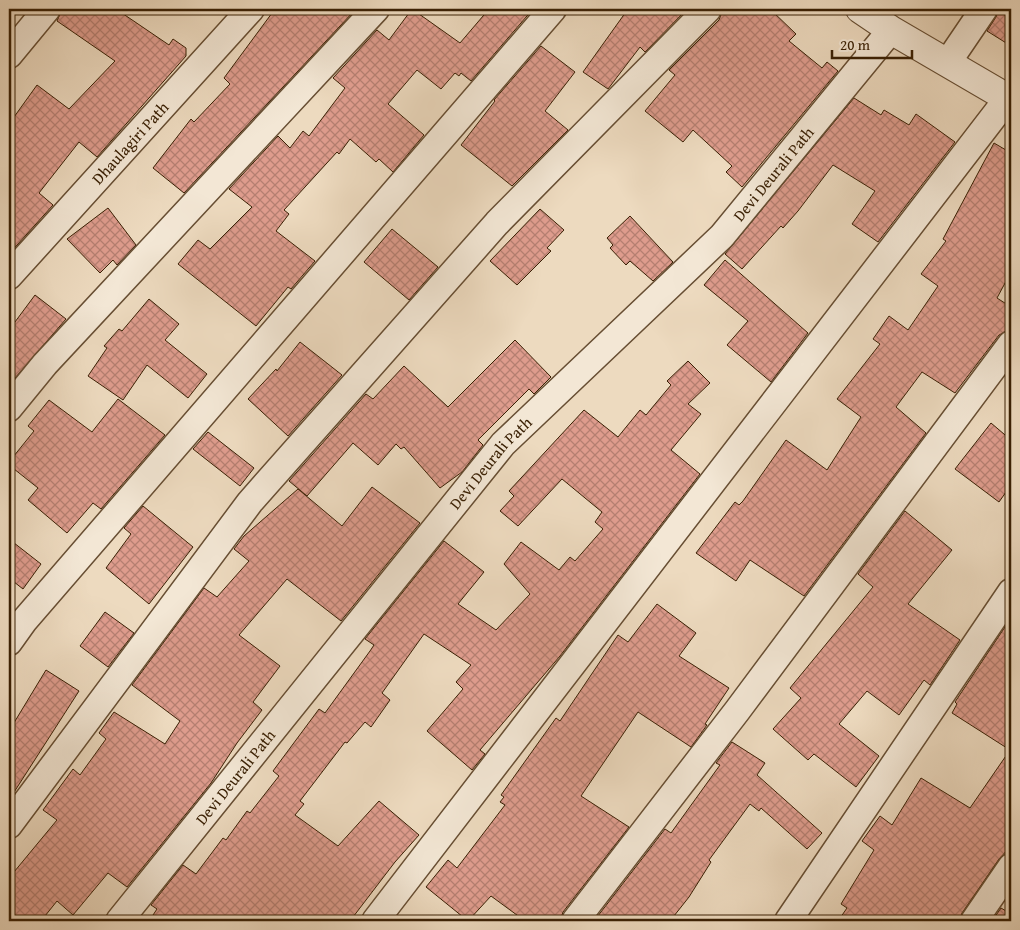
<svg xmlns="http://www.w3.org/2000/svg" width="1020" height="930" viewBox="0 0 1020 930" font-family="'Gentium Book Plus',serif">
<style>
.building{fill:url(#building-cross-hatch);stroke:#3a2004}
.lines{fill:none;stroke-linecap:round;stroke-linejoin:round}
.minor-casing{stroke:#674e33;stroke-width:29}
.tertiary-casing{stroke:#674e33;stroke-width:30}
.minor{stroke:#f3e7d5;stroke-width:26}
.tertiary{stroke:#f3e7d5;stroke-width:28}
.labels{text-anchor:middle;stroke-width:4;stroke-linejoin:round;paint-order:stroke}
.street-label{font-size:16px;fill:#3a2004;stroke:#f3e7d5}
</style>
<defs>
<pattern id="building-cross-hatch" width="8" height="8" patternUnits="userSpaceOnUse" patternTransform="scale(1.25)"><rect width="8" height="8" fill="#de9c8d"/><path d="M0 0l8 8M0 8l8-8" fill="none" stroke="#b57f71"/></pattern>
</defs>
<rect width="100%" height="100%" fill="#eddabf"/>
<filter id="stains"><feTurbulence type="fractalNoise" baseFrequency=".004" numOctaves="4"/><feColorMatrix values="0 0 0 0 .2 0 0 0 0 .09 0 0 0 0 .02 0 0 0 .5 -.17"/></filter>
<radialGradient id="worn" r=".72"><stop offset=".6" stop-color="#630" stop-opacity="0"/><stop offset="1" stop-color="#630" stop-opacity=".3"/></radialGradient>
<!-- building -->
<g class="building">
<path d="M62 9H116L169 45 173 39 186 48V56L97 157 79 142 39 193 53 205 9 254V124L37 85 69 109 115 61 57 21Z"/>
<path d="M275 9H351L354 11 184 193 153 168 191 119 194 122 230 84 224 78Z"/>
<path d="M412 9 460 43 489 9H533L471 81 461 73 459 76 455 73 441 89 417 70 388 104 424 135 393 172 379 159 376 162 350 139 339 154 337 152 284 210 289 214 276 231 315 261 291 289 288 287 256 326 178 264 198 240 210 249 252 207 229 189 278 136 290 148 303 131 309 136 345 88 333 78 377 30 389 40Z"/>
<path d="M628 9H687L645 52 640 47 608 89 583 72Z"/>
<path d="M723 9H770L796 34 789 41 822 68 827 62 838 71 742 187 726 172 732 166 693 130 683 142 645 111 675 75 669 70 719 20Z"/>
<path d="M999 9H1011V46L987 31 996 17Z"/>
<path d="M541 46 575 72 545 111 568 130 512 186 461 145 495 101 494 100Z"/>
<path d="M854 98 881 115 884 110 909 125 916 114 955 142 878 242 852 224 875 191 833 165 798 211 783 228 781 226 742 269 725 254Z"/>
<path d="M994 143 1011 153V272L997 298 1011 307V329L999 335 955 393 922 372 896 407 926 433 804 596 750 560 736 581 696 553 735 502 739 505 743 501 786 440 827 470 861 417 837 399 880 344 873 339 889 316 908 330 938 286 921 274 946 241 943 239Z"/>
<path d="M108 208 136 245 117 265 113 260 100 273 67 239Z"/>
<path d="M540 209 564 230 547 248 551 251 517 285 490 261Z"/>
<path d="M630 216 673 262 653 281 630 261 626 265 610 248 613 245 607 238Z"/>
<path d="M392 229 438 267 409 300 364 262Z"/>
<path d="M725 260 808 333 771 382 727 345 748 321 704 285Z"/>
<path d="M35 295 66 319 9 385V330Z"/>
<path d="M149 299 179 324 165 340 207 374 188 398 147 365 123 400 88 376 107 348 104 346 119 329 122 331Z"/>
<path d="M515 340 551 377 534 394 529 389 478 440 483 445 462 472 440 488 404 447 401 449 396 444 378 465 353 443 307 496 289 481 366 394 373 399 404 366 448 407Z"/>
<path d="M300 342 342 375 288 436 248 399 276 369 277 371Z"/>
<path d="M688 361 710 383 688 404 701 414 671 450 700 474 560 656 480 750 485 754 472 770 427 731 463 689 456 682 471 665 424 634 382 693 390 700 371 727 365 722 347 743 345 742 300 801 304 804 295 815 338 846 379 801 419 835 395 862 350 921H149L157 909 151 905 183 865 196 874 223 838 226 840 247 811 250 813 279 776 273 771 319 709 325 713 370 651 374 645 365 639 444 541 484 572 458 604 496 630 530 594 504 564 521 542 559 570 570 557 575 561 603 529 595 522 602 512 562 479 518 526 500 511 514 496 509 491 584 410 618 437 640 410 646 415 671 385 667 381Z"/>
<path d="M118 399 165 435 101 509 93 503 67 533 28 500 38 488 9 465V462L34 431 28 426 49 400 92 432Z"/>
<path d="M991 423 1011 440V485L999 502 955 469Z"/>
<path d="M208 432 254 468 240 486 193 449Z"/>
<path d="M372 487 420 523 341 621 287 579 239 635 280 666 253 702 262 710 237 743 211 783 127 887 108 873 73 915 57 901 41 921H9V878L57 820 43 810 73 769 80 775 106 739 99 733 114 712 165 744 180 721 132 685 204 588 217 597 249 561 234 549 244 536 298 489 342 526Z"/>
<path d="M143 506 193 547 149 604 106 568 131 534 124 528Z"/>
<path d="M905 511 952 550 908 604 960 640 930 685 924 680 899 715 867 691 839 724 879 756 856 787 814 754 808 760 773 729 801 698 790 688 873 587 858 574Z"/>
<path d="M9 539 41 564 23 589 9 578Z"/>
<path d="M657 604 696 633 679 656 729 688 705 724 707 725 691 747 638 712 581 796 629 827 563 912 560 921H525L491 896 468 921 426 887 448 860 457 868 505 805 500 802 504 797 501 795 556 718 560 721 618 635 628 642Z"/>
<path d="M105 612 134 633 108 667 80 646Z"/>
<path d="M1011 618V846L999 859 962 913 959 921H838L847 908 841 904 874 850 862 841 880 816 892 825 921 778 970 808 1010 750 952 713 957 704 955 702Z"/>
<path d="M46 670 79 691 9 800V731Z"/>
<path d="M732 742 765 763 757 775 822 833 807 849 761 808 759 811 750 804 709 860 711 862 689 897 670 921H594L665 829 671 833 720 765 716 763Z"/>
<path d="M1001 908 1011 914V921H992Z"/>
</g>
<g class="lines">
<!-- minor casing -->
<g class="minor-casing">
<g id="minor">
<path d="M9 55 47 9"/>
<path d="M948 62 984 9"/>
<path id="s1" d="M9 276 251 9"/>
<path d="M9 408 45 364 376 9"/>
<path d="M9 642 24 621 553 9"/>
<path d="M9 825 250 502 497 223 708 9"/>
<path id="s2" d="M119 921 503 444 722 236 891 30"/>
<path d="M375 921 1008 98"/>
<path d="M575 921 737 711 1011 344"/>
<path d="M788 921 1011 592"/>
<path d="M974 921 1011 867"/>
</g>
</g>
<!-- tertiary casing -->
<g class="tertiary-casing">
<path id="tertiary" d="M860 9 891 30 1011 100"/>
</g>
<!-- minor -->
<use href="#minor" class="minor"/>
<!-- tertiary -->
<use href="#tertiary" class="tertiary"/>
</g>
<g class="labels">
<!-- street labels -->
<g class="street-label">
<text dy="6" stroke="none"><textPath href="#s1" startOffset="180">Dhaulagiri Path</textPath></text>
<text dy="6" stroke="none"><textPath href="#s2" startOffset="995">Devi Deurali Path</textPath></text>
<text dy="6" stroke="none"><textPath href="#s2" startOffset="590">Devi Deurali Path</textPath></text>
<text dy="6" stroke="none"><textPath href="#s2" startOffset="185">Devi Deurali Path</textPath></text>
</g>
</g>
<!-- margin -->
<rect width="1020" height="930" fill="none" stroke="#eddabf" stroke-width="30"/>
<rect x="10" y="10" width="1000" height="910" fill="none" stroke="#3a2004" stroke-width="2.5"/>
<rect x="15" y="15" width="990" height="900" fill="none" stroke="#3a2004"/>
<!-- scale -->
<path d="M832 50v8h80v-8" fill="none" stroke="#3a2004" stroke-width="2.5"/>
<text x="840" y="50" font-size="15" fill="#3a2004" stroke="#f3e7d5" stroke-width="4" paint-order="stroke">20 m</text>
<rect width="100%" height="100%" filter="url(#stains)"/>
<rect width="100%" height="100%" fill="url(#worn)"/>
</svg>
